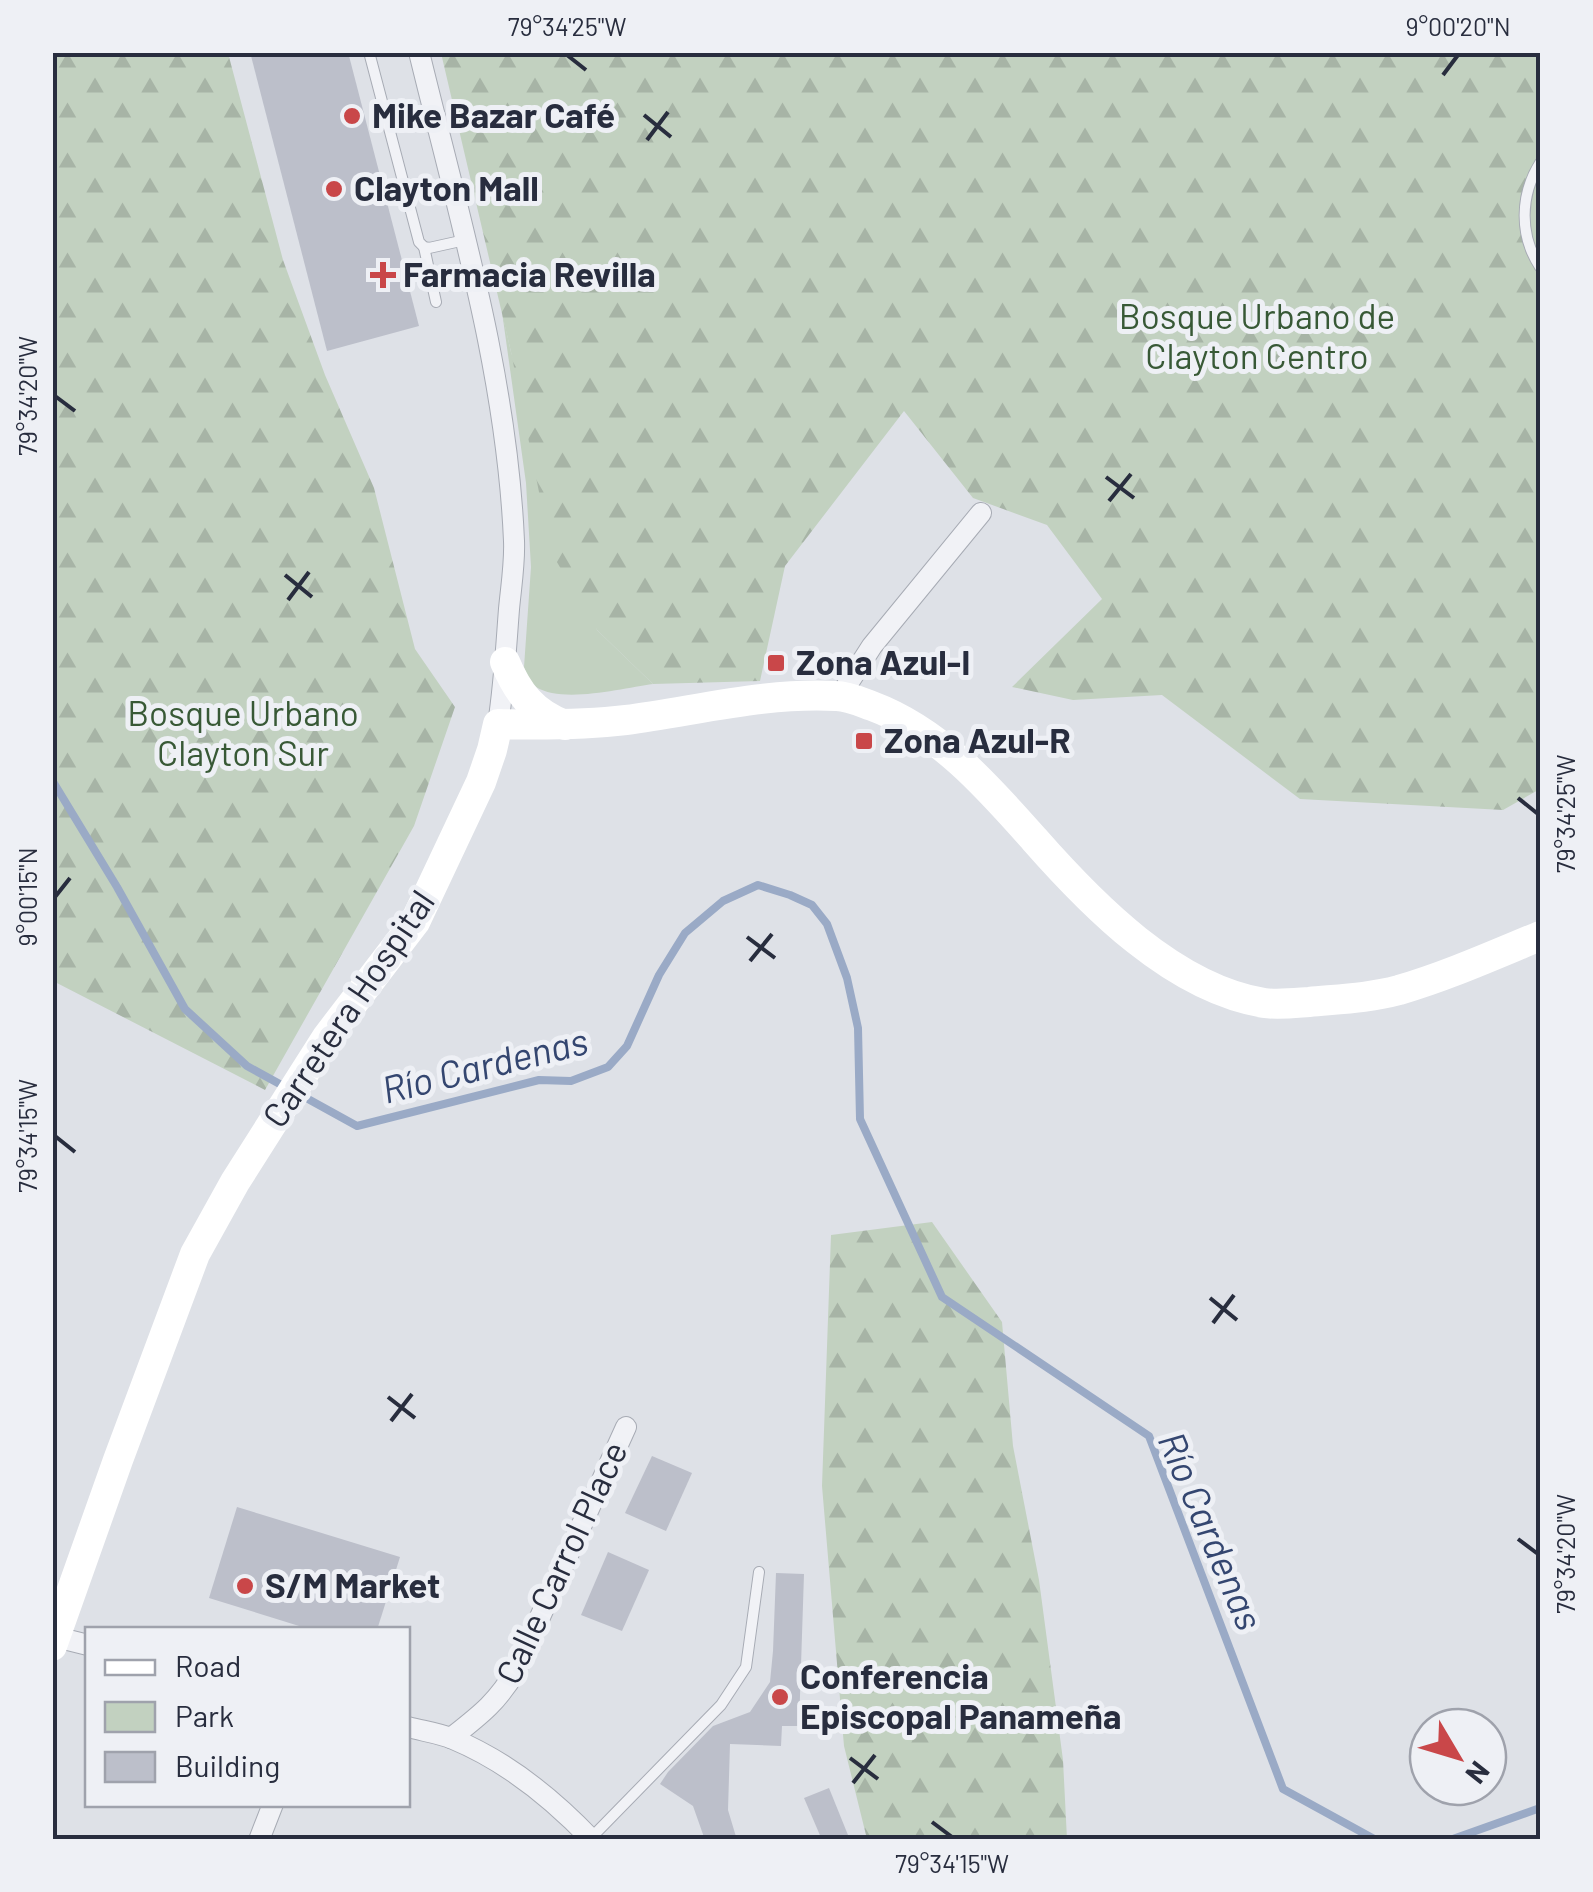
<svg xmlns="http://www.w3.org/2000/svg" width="1593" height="1892" viewBox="0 0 1593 1892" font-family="Barlow,sans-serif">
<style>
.green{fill:#c2d1c0}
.forest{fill:url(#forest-firs)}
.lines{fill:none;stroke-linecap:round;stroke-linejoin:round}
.stream{stroke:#9aaac6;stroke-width:8}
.building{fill:#bcbfca}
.lane-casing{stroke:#a7abb4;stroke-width:12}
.street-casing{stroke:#a7abb4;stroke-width:22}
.lane{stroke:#f1f2f6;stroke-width:10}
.street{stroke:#f1f2f6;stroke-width:20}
.secondary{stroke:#fff;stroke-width:30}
.ticks{fill:none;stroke:#282d3e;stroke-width:4}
.poi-dot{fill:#c94749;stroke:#eef0f5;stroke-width:4}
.labels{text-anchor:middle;stroke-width:10;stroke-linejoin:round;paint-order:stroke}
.poi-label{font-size:35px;font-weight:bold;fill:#282d3e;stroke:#eef0f5;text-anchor:start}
.park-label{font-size:35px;fill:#385936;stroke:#eef0f5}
.street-label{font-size:35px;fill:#282d3e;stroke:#eef0f5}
.water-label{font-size:38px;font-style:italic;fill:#344670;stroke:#eef0f5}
.neatline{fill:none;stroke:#282d3e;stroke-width:4}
.ticks-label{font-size:25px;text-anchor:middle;fill:#282d3e}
</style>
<defs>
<pattern id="forest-firs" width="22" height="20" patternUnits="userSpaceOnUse" patternTransform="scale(2.5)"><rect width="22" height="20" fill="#c2d1c0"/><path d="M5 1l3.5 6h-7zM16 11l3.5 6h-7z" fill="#a7b4a6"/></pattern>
</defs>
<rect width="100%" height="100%" fill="#dee1e7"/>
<!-- green -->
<path class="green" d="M502 312 511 352 597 630 653 684C623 688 563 704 536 687 529 683 527 675 524 667L531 567 526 483Z"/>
<!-- forest -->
<g class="forest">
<path d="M52 53H228L283 260 325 375 374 488 415 649 455 707 414 826 265 1090 53 981Z"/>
<path d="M441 53H1540V789L1503 810 1300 799 1162 695 1073 700 1012 687 1102 599 1047 525 973 498 904 411 785 566 760 681 653 684 597 630 551 552 511 352Z"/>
<path d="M932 1222 1002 1322 1013 1446 1039 1580 1063 1760 1067 1839H867L844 1746 822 1486 831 1235Z"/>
</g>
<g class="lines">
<!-- stream -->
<g class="stream">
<path d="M52 780 117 887 185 1009 247 1066 287 1088"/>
<path d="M299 1094 357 1126 539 1080 571 1081 608 1067 627 1046 659 975 685 933 723 901 758 885 790 895 812 905 827 924 847 978 858 1028 860 1119 942 1297 1149 1436 1283 1789 1376 1840"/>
<path d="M1450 1840 1540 1808"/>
</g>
</g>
<!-- building -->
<g class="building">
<path d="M250 52H348L419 326 327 351Z"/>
<path d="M652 1456 692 1473 666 1531 625 1513Z"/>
<path d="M237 1507 400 1557 377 1630H312L209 1598Z"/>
<path d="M608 1552 649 1570 622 1631 581 1615Z"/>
<path d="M776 1573 804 1574 799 1726H782L781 1746 730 1744 728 1810 737 1840H705L693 1806 660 1784 668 1772 713 1726 750 1712 770 1682 773 1651Z"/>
<path d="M829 1788 850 1840H822L804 1798Z"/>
</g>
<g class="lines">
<!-- lane casing -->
<g class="lane-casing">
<g id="lane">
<path d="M369 52 419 242 424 247 429 248 465 240"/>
<path d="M1540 163C1520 195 1519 235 1540 267"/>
<path d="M424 247 436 302"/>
<path d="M591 1838 721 1705 746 1667 759 1572"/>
</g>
</g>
<!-- street casing -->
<g class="street-casing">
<g id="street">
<path d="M419 52C458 213 507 375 514 541 515 563 511 587 509 609 506 648 504 686 498 724"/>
<path d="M840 696 872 646 981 513"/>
<path d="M56 1637 88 1645"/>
<path d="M408 1727C422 1731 439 1733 453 1739 506 1761 553 1799 592 1840"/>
<path d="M451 1738C479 1716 498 1702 516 1670L626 1427"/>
<path d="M259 1840 273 1804"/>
</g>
</g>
<!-- lane -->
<use href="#lane" class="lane"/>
<!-- street -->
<use href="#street" class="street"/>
<!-- secondary -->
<g class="secondary">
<path d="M505 662C518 693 533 713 565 725"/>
<path d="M52 1646 118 1460 195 1254 235 1182 327 1037 415 922 481 782 492 750 498 724C541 725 583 725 626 720 695 711 766 692 836 696 848 696 861 702 872 706 939 731 988 787 1034 839 1092 905 1173 988 1264 1003 1278 1005 1295 1003 1309 1002 1340 999 1369 998 1399 990 1447 976 1494 955 1540 936"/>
</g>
</g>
<!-- ticks -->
<path class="ticks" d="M567 55 586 70M1443 75 1458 55M644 115 671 137M647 140 668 112M55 396 75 411M1106 477 1134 498M1109 501 1131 474M285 575 312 597M288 600 309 572M1518 798 1538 814M55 897 70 878M747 937 775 958M750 961 772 934M55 1136 75 1152M1210 1298 1237 1320M1213 1323 1234 1295M388 1397 415 1418M391 1421 412 1394M1518 1539 1538 1554M850 1758 878 1779M853 1783 875 1755M932 1822 952 1837"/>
<!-- markers -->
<g class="poi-dot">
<circle cx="352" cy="116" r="10"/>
<circle cx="334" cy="189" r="10"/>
<path d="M378 260h10v10h10v10h-10v10h-10v-10h-10v-10h10z"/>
<rect x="766" y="653" width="20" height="20" rx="5"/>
<rect x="854" y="731" width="20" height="20" rx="5"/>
<circle cx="245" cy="1586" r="10"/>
<circle cx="780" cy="1697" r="10"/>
</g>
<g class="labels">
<!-- poi labels -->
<g class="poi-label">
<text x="372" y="128">Mike Bazar Café</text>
<text x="354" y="201">Clayton Mall</text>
<text x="403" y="287">Farmacia Revilla</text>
<text x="796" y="675">Zona Azul-I</text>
<text x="884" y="753">Zona Azul-R</text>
<text x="265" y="1598">S/M Market</text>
<text x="800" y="1689">Conferencia<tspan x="800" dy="40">Episcopal Panameña</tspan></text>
</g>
<!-- park labels -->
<g class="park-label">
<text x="1257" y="329">Bosque Urbano de<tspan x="1257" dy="40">Clayton Centro</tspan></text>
<text x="243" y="726">Bosque Urbano<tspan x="243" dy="40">Clayton Sur</tspan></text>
</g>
<!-- street labels -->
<g class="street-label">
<text transform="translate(349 1009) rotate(-56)" y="12">Carretera Hospital</text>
<text transform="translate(562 1563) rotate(-65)" y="12">Calle Carrol Place</text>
</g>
<!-- water labels -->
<g class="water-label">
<text transform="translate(485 1066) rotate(-14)" y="13">Río Cardenas</text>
<text transform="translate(1210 1531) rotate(67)" y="13">Río Cardenas</text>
</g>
</g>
<!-- border -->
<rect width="1593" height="1892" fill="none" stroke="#eef0f5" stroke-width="110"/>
<!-- legend -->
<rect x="85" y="1627" width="325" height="180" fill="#eef0f5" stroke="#9fa2ac" stroke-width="2.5"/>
<rect x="105" y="1660" width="50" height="15" fill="#ffffff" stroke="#9fa2ac" stroke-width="2.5"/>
<text x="175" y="1677" font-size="30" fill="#282d3e">Road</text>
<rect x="105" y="1702" width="50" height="30" fill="#c2d1c0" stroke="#9fa2ac" stroke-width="2.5"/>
<text x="175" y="1727" font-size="30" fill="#282d3e">Park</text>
<rect x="105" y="1752" width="50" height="30" fill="#bcbfca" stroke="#9fa2ac" stroke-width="2.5"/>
<text x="175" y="1777" font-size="30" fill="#282d3e">Building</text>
<!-- north arrow -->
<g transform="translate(1458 1757) rotate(128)"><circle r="48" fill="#eef0f5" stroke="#9fa2ac" stroke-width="2.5"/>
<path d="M0-8L18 38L0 25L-18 38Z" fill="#c94749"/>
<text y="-15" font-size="28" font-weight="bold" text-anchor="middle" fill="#282d3e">N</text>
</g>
<rect x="55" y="55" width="1483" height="1782" class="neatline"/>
<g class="ticks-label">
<text x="567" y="36">79°34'25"W</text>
<text x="1458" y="36">9°00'20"N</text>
<text transform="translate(28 396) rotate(-90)" y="9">79°34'20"W</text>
<text transform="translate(1566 814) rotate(-90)" y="9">79°34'25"W</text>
<text transform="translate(28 897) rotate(-90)" y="9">9°00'15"N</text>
<text transform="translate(28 1136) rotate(-90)" y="9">79°34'15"W</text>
<text transform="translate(1566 1554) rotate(-90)" y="9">79°34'20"W</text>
<text x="952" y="1873">79°34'15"W</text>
</g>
</svg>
